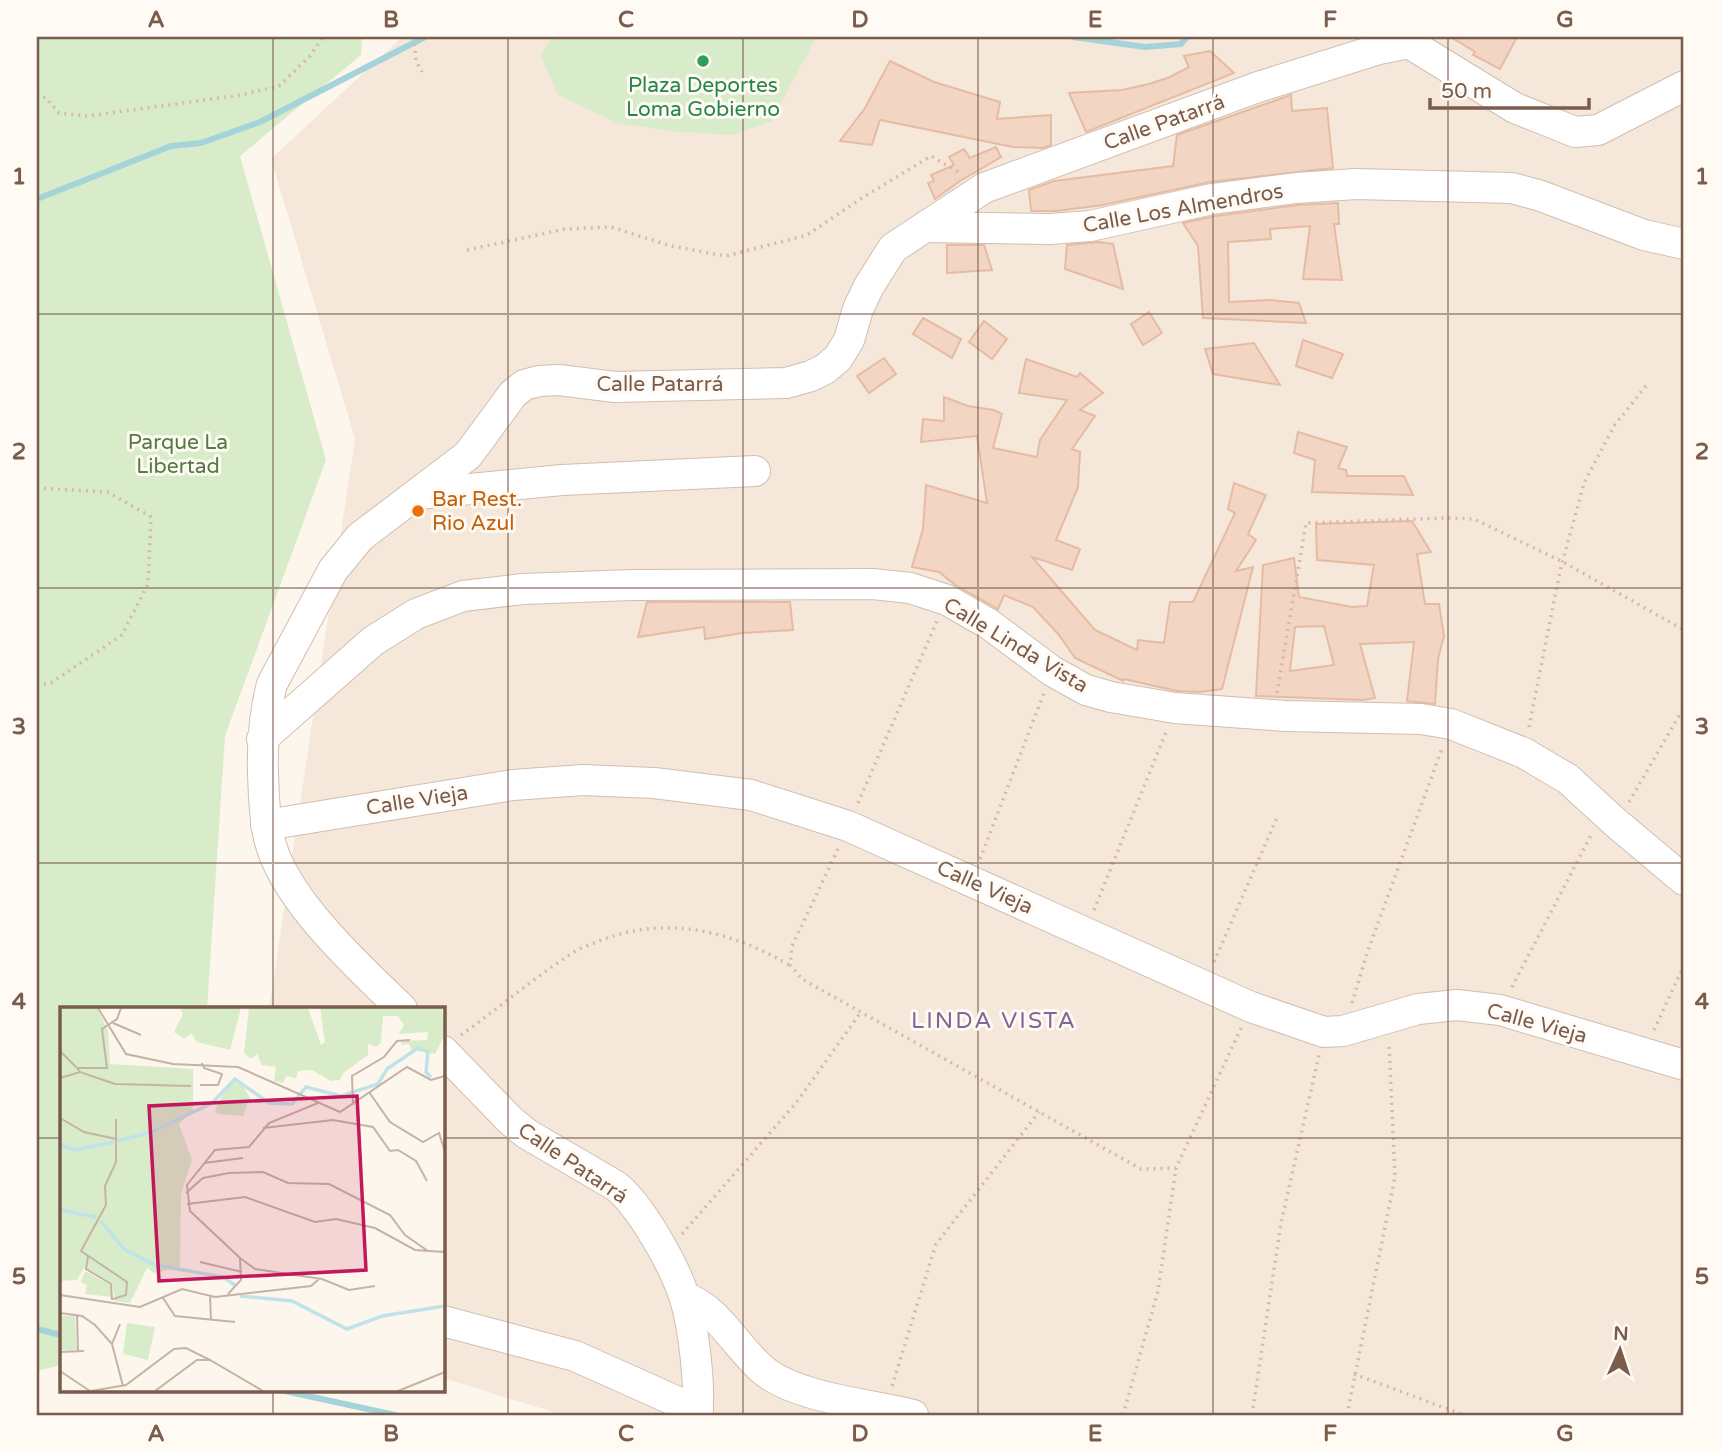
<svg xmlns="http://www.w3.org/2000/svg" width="1721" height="1452" viewBox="0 0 1721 1452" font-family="'Varela Round',sans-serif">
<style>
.residential{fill:#f5e8da}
.green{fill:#d8ecc9}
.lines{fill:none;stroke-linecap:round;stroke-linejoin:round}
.stream{stroke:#a5d3da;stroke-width:6}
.building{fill:#f3d5c3;stroke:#e6bba3;stroke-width:2;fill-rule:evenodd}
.minor-casing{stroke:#d1beb0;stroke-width:32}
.path{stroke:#d9b8a5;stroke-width:3.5;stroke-dasharray:2 5;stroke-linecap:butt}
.minor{stroke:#fff;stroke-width:30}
.grid{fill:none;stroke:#7a5c4d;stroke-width:2;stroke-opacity:0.55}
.leisure-dot{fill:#2e9e5b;stroke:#fffaf3;stroke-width:2.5}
.food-dot{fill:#e8710a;stroke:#fffaf3;stroke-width:2.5}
.labels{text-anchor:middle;stroke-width:6;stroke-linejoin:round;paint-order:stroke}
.leisure-label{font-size:21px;fill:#27864d;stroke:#fffaf3}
.street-label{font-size:21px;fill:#7a5c4d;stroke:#fffaf3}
.park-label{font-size:21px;fill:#537a41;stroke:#fffaf3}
.food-label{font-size:21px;fill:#c56008;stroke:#fffaf3;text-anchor:start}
.neighbourhood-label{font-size:23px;letter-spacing:2px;fill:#846695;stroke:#fffaf3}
.inset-river{fill:none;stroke:#bfe3e8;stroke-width:3.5}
.inset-road{fill:none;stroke:#c5b3a7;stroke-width:2}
.view{fill:#c2185b;fill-opacity:0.15;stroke:#c2185b;stroke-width:3.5}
.inset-edge{fill:none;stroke:#7a5c4d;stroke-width:3.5}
.neatline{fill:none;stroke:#7a5c4d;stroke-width:2.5}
.grid-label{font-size:23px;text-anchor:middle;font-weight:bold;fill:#7a5c4d}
</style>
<rect width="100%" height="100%" fill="#fdf6ec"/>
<!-- residential -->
<path class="residential" d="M402 37H1684V1415H563L443 1378V1009H269L355 439 271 159Z"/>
<!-- green -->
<g class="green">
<path d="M37 37H362L361 55 240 156 326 460 225 736 207 1009H61V1365L37 1371Z"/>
<path d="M552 37H816L772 121 732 135 669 131 617 123 558 95 541 56Z"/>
</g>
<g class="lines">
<!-- stream -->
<g class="stream">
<path d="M1073 37 1145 47 1181 44 1187 37"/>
<path d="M37 199 171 146 201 143 260 122 425 37"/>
<path d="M37 1329 61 1335"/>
<path d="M285 1391 395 1415"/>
</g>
</g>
<!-- building -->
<g class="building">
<path d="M1451 37H1517L1500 69 1473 55 1475 52Z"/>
<path d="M1210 51 1234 73 1086 132 1069 93 1122 90 1149 84 1170 77 1189 67 1184 56Z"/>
<path d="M890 61 934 82 1000 102 997 119 1051 115V145L1043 148 1013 147 880 120 872 145 840 141 865 108Z"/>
<path d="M1291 95 1292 111 1327 108 1333 168 1210 182 1103 205 1056 211H1031L1029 190 1054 181 1173 166 1177 135Z"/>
<path d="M996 147 1001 157 960 181 935 199 928 183 934 181 931 175 954 165 949 157 964 149 970 158Z"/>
<path d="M1338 203 1339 224H1334L1342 280 1303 279 1310 226 1270 229 1271 239 1228 242 1229 302 1270 300 1299 303 1306 323 1203 318 1198 246 1183 223 1215 216 1298 205Z"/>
<path d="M1099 242 1113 244 1123 289 1065 269 1067 245Z"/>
<path d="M947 245H984L992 270 947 273Z"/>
<path d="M1149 312 1162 333 1143 345 1131 324Z"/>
<path d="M923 318 961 339 952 358 913 334Z"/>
<path d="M984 321 1007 339 992 359 969 342Z"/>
<path d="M1303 340 1343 354 1332 378 1296 366Z"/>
<path d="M1254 343 1280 385 1213 374 1205 349Z"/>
<path d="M884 358 896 374 869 393 857 376Z"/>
<path d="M1026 359 1077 377 1080 373 1103 393 1080 410 1095 416 1072 449 1080 452 1078 487 1056 540 1080 549 1072 570 1032 557 1095 630 1137 650 1138 640 1164 643 1170 602H1193L1235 513 1228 509 1234 483 1266 495 1248 534 1256 540 1236 571 1253 567 1222 689 1200 692 1177 691 1124 679 1123 681 1075 658 1059 635 1033 607 1004 595 998 609 954 584 939 572 912 567 923 529 926 485 987 503 977 436 921 442 923 419 944 421V397L968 406 994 410 1002 414 993 448 1037 457 1040 440 1067 400 1019 393Z"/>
<path d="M1298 432 1347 447 1338 468 1346 470 1347 476H1404L1413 495 1312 492 1315 460 1294 453Z"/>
<path d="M1412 521 1431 552 1417 554 1425 604H1439L1444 636 1438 659 1435 704 1407 701 1414 642 1360 644 1375 698 1363 700 1256 696 1263 565 1294 558 1299 597 1352 607 1367 606 1374 565 1317 560 1316 524ZM1324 626 1334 665 1290 671 1295 627Z"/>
<path d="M647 602H790L793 630 742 633 705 639 704 627 638 637Z"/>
</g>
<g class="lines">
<!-- minor casing -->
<g class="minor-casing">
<g id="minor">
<path d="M1399 37 1515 108 1575 132 1598 130 1684 86"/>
<path d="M925 227 1050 229 1090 226 1212 199 1296 188 1356 184 1512 188 1541 196 1644 235 1684 244"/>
<path d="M419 494 562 480 755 471"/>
<path d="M262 739 373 641 416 614 463 596 523 589 632 585 873 584 910 588 947 600 989 624 1052 671 1086 690 1111 697 1175 708 1286 716 1421 719 1451 724 1524 753 1568 779 1616 823 1684 880"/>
<path d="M266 825 513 785 583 780 654 783 751 795 848 826 1251 1007 1324 1032 1343 1031 1418 1009 1457 1005 1500 1010 1684 1065"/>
<path d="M402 1009C358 966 283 899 269 838 264 817 264 795 263 774 262 743 264 714 272 684L333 570 360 537 468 455 513 394 524 385 539 381 559 380 615 387 786 383 811 376 825 369 838 358 849 340 858 309 869 286 893 248 984 188 1258 87 1379 49 1409 43"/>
<path d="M443 1051 511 1121 527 1134 616 1186C641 1206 674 1265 684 1296 693 1322 701 1388 697 1415"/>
<path d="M685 1297C720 1311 735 1346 763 1370 796 1398 870 1404 913 1415"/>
<path d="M443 1321 575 1356 698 1411"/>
</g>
</g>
<!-- path -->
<g class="path">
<path d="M414 37 416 61 422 72"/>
<path d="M37 94 46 98 59 113 88 116 241 95 279 86 310 56 323 37"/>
<path d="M467 250 565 229 611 227 671 246 726 256 807 235 862 198 931 156 960 173"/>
<path d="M37 488 108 492 151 517 148 584 122 635 51 683 37 685"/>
<path d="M1277 693 1306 523 1445 518 1474 519 1563 562 1684 630"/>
<path d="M1529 727 1560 571 1584 483 1614 426 1649 382"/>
<path d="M1629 802 1684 707"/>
<path d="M858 803 937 621"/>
<path d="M838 849 792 946 790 965 802 979 1141 1169 1176 1168 1241 1028"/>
<path d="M980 859 1044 693"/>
<path d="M1094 910 1166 732"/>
<path d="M1214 962 1278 815"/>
<path d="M1512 987 1591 835"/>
<path d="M1352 1003 1367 953 1443 746"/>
<path d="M1654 1030 1684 965"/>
<path d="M461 1035C499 1008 535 977 574 952 581 947 591 945 599 941 664 915 730 930 789 965"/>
<path d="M682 1234 796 1103 861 1012"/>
<path d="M1354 1374 1464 1415"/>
<path d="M892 1386 936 1244 1039 1112"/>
<path d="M1123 1415 1158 1291 1176 1168"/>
<path d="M1252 1415 1281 1223 1319 1055"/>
<path d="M1347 1415 1395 1177 1389 1042"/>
</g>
<!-- minor -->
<use href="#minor" class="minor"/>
</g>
<!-- grid -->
<path class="grid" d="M273 37V1009M508 37V1415M743 37V1415M978 37V1415M1213 37V1415M1448 37V1415M37 314H1684M37 588H1684M37 863H1684M37 1138H61M443 1138H1684M273 1391V1415"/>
<!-- markers -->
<circle class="leisure-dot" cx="703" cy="61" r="7"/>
<circle class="food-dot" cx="418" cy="511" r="7"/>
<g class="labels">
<!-- leisure labels -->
<g class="leisure-label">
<text x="703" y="92">Plaza Deportes<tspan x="703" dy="24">Loma Gobierno</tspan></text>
</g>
<!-- street labels -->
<g class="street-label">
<text transform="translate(1164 122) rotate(-20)" y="7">Calle Patarrá</text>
<text transform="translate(1183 208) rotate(-10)" y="7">Calle Los Almendros</text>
<text x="660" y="391">Calle Patarrá</text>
<text transform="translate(1016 645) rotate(31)" y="7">Calle Linda Vista</text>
<text transform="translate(417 800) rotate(-9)" y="7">Calle Vieja</text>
<text transform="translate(985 887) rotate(24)" y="7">Calle Vieja</text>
<text transform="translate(1537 1023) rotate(15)" y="7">Calle Vieja</text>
<text transform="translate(573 1163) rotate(34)" y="7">Calle Patarrá</text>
</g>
<!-- park labels -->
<g class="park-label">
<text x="178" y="449">Parque La<tspan x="178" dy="24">Libertad</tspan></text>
</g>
<!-- food labels -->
<g class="food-label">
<text x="432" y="506">Bar Rest.<tspan x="432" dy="24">Rio Azul</tspan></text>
</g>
<!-- neighbourhood labels -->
<g class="neighbourhood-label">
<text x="994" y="1028">LINDA VISTA</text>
</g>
</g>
<!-- overview -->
<g transform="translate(60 1007)">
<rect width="385" height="385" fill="#fdf6ec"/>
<path d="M0 1H37L48 23 50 57 133 62V104L119 117 132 153 121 187 120 260 94 266 87 261 70 296 55 294 52 277 24 261 17 273 0 274ZM120 1H181L170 43 137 35 131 26 124 32 114 25 123 7ZM189 1H248L261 38 265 35 260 1H382L385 27 375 47 352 43 349 37 341 38 342 34 367 33 368 25 339 27 344 18 338 9H323L321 36 316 40 308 37V48L283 66 280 73 271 74 252 63 238 64 236 71 226 69 223 76 214 74 216 60 202 58 197 47 191 52 184 46ZM180 74 190 91 183 109 157 107 155 103 168 77ZM25 264 50 278 52 290 25 287 27 278 21 275ZM0 309H15L17 343H0ZM67 316 95 320 88 353 63 347Z" fill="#d8ecc9"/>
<path class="inset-river" d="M58 134 91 125 152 96 175 72 209 96 232 97 246 80 281 89 318 77 327 62 358 41 368 45 366 65 371 70M0 138 15 143 53 135M0 203 36 210M41 214 64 242 95 258 163 270 175 278M180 289 232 294 287 322 322 309 385 299"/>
<path class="inset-road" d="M38 1 66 47 113 57 178 60 280 105 347 60 371 73 385 69M53 16 81 28M0 44 17 61M20 65 17 61H47L42 22 57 12 61 1M0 71 20 65 55 77 131 79M140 78H158L162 67 144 61 142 56M309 85 330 115 363 135 379 126 385 145M293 98 292 69 324 50 337 34 350 33M0 111 24 125 56 132M203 121 273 113 313 120 330 144 338 143 356 154 367 174M144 156 183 151M126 186 143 171 169 166 203 165 228 176 269 177 330 208 345 228 368 244M127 197 185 190 255 215 276 212 315 221 355 243 385 245M46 198 21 244 67 275 66 288 53 292M46 198 45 179 56 155V112M28 249 26 262 51 277 52 293M180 251 195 262 262 272 289 283 315 279M140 255 182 265M168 287 181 273 180 251 130 204 127 178 155 143 189 140 209 116 258 96M0 288 80 300 122 282 155 290 251 279 259 272M150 289 151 313M103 291 115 309 175 315M0 306 22 309 35 318 52 337 63 379M17 308 18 344M52 337 60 317M0 345 24 344M0 364 30 384M31 384 66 378 114 342 126 341 150 353M95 384 137 353H150L203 384M338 384 385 365"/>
<path class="view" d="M297 89 306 263 99 274 89 99Z"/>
<rect width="385" height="385" class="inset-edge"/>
</g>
<!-- border -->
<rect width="1721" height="1452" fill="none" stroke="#fffaf3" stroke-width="77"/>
<!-- north arrow -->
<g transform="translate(1620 1350) rotate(3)" stroke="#fffaf3" stroke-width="5" paint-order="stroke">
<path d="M0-5L12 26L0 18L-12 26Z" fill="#7a5c4d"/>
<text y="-10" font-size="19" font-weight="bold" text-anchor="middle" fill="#7a5c4d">N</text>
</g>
<!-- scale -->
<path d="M1430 98v10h159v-10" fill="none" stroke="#7a5c4d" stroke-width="3.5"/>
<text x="1441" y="98" font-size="21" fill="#7a5c4d" stroke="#fffaf3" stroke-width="5" paint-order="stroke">50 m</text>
<rect x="38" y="38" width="1644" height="1376" class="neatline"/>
<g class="grid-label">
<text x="156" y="27">A</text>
<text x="391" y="27">B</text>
<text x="626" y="27">C</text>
<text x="860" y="27">D</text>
<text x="1095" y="27">E</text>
<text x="1330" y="27">F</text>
<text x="1565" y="27">G</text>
<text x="19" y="184">1</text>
<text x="1702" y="184">1</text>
<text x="19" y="459">2</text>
<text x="1702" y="459">2</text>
<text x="19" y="734">3</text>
<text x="1702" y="734">3</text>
<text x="19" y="1009">4</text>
<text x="1702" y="1009">4</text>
<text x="19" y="1284">5</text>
<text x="1702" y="1284">5</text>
<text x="156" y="1441">A</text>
<text x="391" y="1441">B</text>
<text x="626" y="1441">C</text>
<text x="860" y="1441">D</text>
<text x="1095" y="1441">E</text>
<text x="1330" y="1441">F</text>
<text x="1565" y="1441">G</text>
</g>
</svg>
